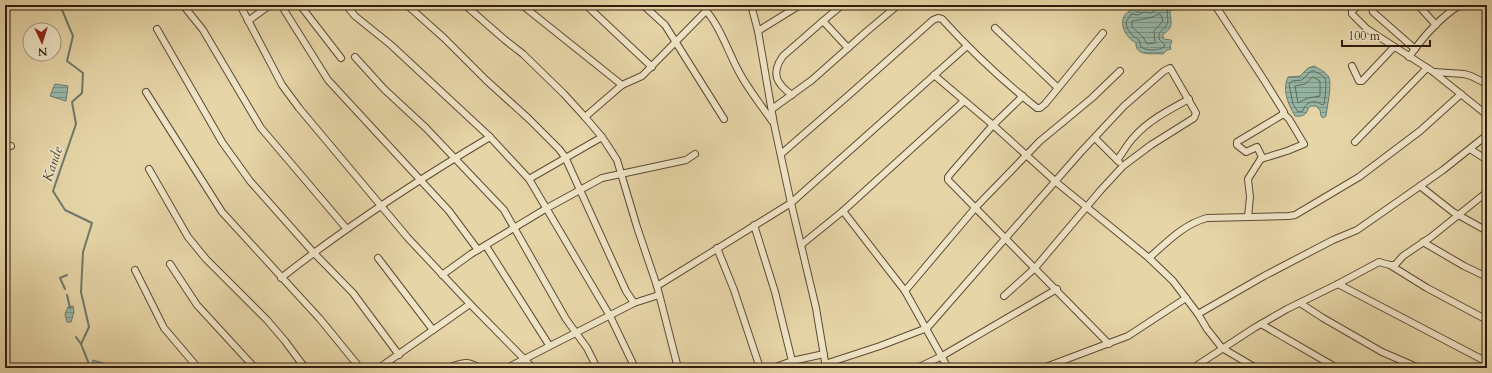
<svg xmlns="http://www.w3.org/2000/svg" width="1492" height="373" viewBox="0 0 1492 373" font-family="Cardo,serif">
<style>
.water{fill:url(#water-rules);stroke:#6d7a6b}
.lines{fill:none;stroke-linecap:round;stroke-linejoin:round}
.shore{stroke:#636a5b;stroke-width:1}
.stream{stroke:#6d7a6b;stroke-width:2}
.street-casing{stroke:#5e4b34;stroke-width:8}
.street{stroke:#efe4c6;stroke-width:6}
.labels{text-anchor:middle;stroke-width:3.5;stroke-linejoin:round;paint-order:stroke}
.water-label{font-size:14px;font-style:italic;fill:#4f4c3c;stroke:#efe4c6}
</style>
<defs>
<pattern id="water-rules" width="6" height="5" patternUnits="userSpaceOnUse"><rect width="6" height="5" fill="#96b8a9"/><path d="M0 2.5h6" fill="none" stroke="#7b9588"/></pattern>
</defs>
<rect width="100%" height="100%" fill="#e6d5a7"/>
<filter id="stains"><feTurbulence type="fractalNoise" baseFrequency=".005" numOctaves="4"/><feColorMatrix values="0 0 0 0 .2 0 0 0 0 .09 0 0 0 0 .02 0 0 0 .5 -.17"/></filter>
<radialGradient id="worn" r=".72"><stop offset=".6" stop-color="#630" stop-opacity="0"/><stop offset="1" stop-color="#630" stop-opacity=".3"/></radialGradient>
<!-- water -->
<g class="water">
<path d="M1157 5H1184C1178 6 1174 6 1170 12 1171 22 1174 28 1163 34V37L1164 39 1171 40 1172 42 1170 45 1171 49 1167 50 1163 54C1154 53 1135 57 1136 43 1123 36 1115 16 1133 9L1138 12 1145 6 1150 9Z"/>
<path d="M1314 66C1319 69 1327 72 1329 78 1332 87 1327 106 1326 116L1323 118 1321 116 1320 110 1316 106H1311L1308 108C1307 115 1302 117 1295 116 1288 104 1282 90 1288 77L1300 76 1308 68Z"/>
<path d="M55 84 68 86 66 101 50 96Z"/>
<path d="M73 306 74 312 71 322H67L65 314 68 307Z"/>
<path d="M93 360 111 365 110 368H91Z"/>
</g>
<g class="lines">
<!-- shore -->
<g class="shore">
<path d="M1158 5 1157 9 1151 13 1144 12 1138 15 1131 14 1126 22 1127 28 1131 34 1139 40 1141 47C1146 51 1160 51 1165 46L1164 44 1159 39V34C1161 30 1165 29 1167 24 1170 16 1164 14 1170 5"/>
<path d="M1159 14 1161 15 1163 21 1154 31 1155 43 1147 44 1143 37 1132 27V21C1141 19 1150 19 1159 14Z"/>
<path d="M1314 71C1317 73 1323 75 1325 78 1327 84 1325 98 1324 104L1322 105C1315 99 1305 102 1303 111L1298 112 1293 104 1289 84 1292 81 1302 80 1310 72Z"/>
<path d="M1313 77 1320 81V96L1308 98 1298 103 1295 86 1305 84Z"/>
</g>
<!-- stream -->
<g class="stream">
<path d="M60 5 73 36 67 61 83 73 82 93 72 102 76 124 53 191 65 210 92 223 83 252 81 292 89 327 81 344 89 364 86 368"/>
<path d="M60 278 67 275 60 278 65 289"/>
<path d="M67 295 70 308"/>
<path d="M76 337 81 344"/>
</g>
<!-- street casing -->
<g class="street-casing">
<g id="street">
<path d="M183 5 203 30 261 128 346 228"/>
<path d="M240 5 282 85 299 108 408 238 470 304 533 368"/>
<path d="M281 5 328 80 449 211 478 250"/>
<path d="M300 5 341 58"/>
<path d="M346 5 355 16 391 45 490 137 529 179 610 316 635 368"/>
<path d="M407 5 444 38 486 80 529 119 559 149 565 157 626 291 634 303"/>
<path d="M465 5 505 40 523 54 564 94 585 117 602 137 617 160 637 227 657 286 678 368"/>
<path d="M522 5 622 85"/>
<path d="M586 5 652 67"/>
<path d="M643 5 665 25 724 119"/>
<path d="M701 5C720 24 727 50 739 72 748 89 761 105 772 121"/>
<path d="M751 5 758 31 774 124 791 203 816 308 826 368"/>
<path d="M842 5 823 21 848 48"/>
<path d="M1215 5 1264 80 1284 112 1282 115 1237 142V145L1246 152 1257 147 1262 157 1248 179 1250 197 1248 217"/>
<path d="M1359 5 1352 11V14L1367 29 1432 71 1487 115"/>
<path d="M1418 5 1436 25"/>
<path d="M1372 7 1373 12 1415 49"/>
<path d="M248 21 270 5"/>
<path d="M995 28 1058 88"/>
<path d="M157 29 222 142 250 181 313 252 353 293 399 355"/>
<path d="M758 31 800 5"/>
<path d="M355 57 384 89 426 128 504 210 566 319 587 348 597 368"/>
<path d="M1409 57C1423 37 1439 18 1460 5"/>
<path d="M1352 66 1359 81H1362L1394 47"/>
<path d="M1434 72 1464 74 1471 76 1487 84"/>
<path d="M934 75 993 125 1056 182 1149 258 1173 281 1198 314 1207 329 1222 348 1256 368"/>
<path d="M146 92 222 212 320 319 360 368"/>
<path d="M792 95C777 84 770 74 783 56L823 21"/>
<path d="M1023 96 993 125 952 172 948 177V180L1109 344"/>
<path d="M772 109 812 80 866 32 898 5"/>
<path d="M585 117 622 85 642 76 707 10"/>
<path d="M1095 138 1119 162"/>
<path d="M1355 142 1427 68"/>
<path d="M5 148 11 146"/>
<path d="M1470 149 1487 160"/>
<path d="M781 154 850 94 933 20 938 18 942 19C971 51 1003 81 1037 108H1040L1045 104 1103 33"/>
<path d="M1261 159 1287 151 1304 144 1289 119 1283 113"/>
<path d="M1117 160C1123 153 1127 144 1134 137 1149 120 1169 110 1189 99"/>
<path d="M149 169 188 237 206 259 267 320 285 341 305 368"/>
<path d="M529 179 602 137"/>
<path d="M1420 186 1453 212 1487 231"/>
<path d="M843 211 905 291 948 368"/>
<path d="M754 225 775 292 792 361"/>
<path d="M1423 242 1464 266 1487 277"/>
<path d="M801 245 843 211 964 101"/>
<path d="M486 246 549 345"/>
<path d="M717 248 734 290 760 368"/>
<path d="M378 258 433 330"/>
<path d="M1149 258C1167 242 1184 224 1207 218L1289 216 1295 215 1359 177 1420 131 1461 94"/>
<path d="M170 264 197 305 255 368"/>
<path d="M1390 265 1427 288 1487 320"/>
<path d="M135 270 164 328 198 368"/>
<path d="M442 275 471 254 547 208 602 178 686 160 695 154"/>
<path d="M281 278C347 226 418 180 490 137"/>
<path d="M1338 284 1487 362"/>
<path d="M657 286 791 203 967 46"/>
<path d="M905 291 976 207 1040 141 1092 98 1120 71"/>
<path d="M1300 303 1323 318 1382 352 1419 368"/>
<path d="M1198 314 1264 276 1333 240 1357 230 1443 170 1487 135"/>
<path d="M1261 324 1337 368"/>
<path d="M825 364 880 346 927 328 1080 153 1124 106 1164 71 1170 68 1196 113 1194 118 1151 145 1123 166 1100 191 1035 268 1004 296"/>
<path d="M379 368 470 304"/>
<path d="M448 368C460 363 468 360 479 368"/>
<path d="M507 368 634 303 659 295"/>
<path d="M773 368 792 361 824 354"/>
<path d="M917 368 942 356 1057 289"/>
<path d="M1043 368 1128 336 1186 298"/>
<path d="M1193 368 1254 328 1287 309 1338 284 1379 262 1390 265H1395L1403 256 1431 237 1487 192"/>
</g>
</g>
<!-- street -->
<use href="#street" class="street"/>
</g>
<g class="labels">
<!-- water labels -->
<g class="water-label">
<text transform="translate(52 164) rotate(-71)" y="5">Kande</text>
</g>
</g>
<!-- margin -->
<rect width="1492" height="373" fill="none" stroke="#e6d5a7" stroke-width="20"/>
<rect x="6" y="6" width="1480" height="361" fill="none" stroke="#301d0d" stroke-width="2"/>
<rect x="10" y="10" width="1472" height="353" fill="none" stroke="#301d0d"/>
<!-- north arrow -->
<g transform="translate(42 42) rotate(176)"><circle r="19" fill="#efe4c6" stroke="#a3947c"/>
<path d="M0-3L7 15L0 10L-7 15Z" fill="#8f2418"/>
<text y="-6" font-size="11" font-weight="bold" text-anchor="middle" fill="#301d0d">N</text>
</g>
<!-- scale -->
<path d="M1342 40v6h88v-6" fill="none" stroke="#301d0d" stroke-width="2"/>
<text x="1348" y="40" font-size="12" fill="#301d0d" stroke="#efe4c6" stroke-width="3" paint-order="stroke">100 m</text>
<rect width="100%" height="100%" filter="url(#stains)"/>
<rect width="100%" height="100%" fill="url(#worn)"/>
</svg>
